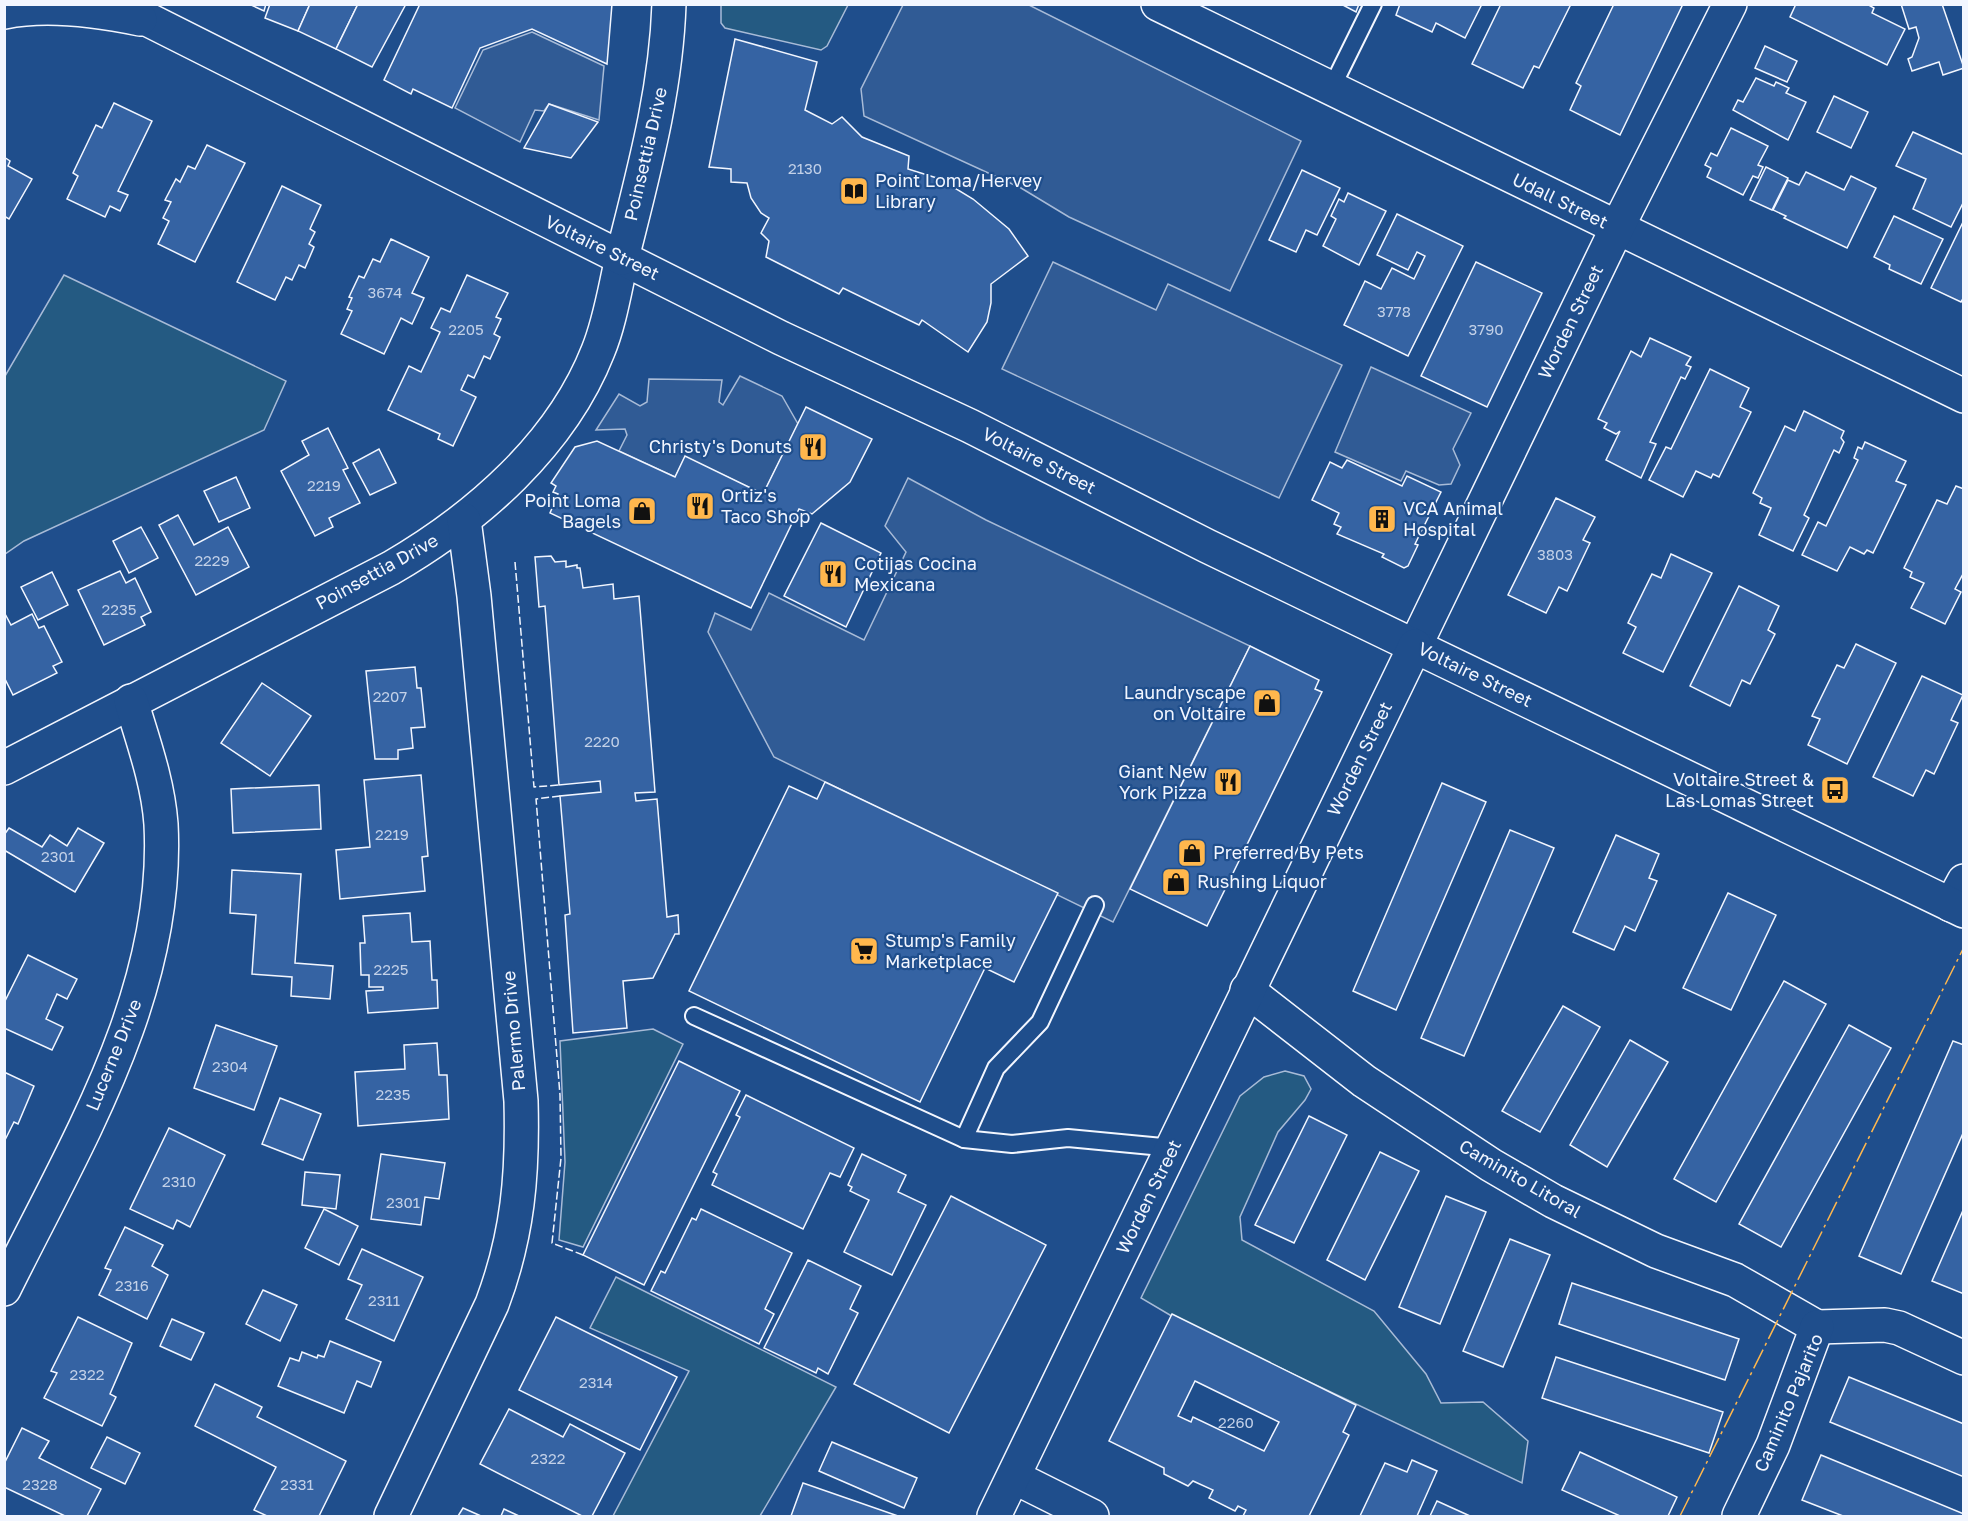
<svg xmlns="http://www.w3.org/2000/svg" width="1968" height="1521" viewBox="0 0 1968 1521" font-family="'Golos Text',sans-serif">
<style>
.green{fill:#245a82;stroke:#a8bbd7;stroke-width:1.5}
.parking{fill:#305b95;stroke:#a8bbd7;stroke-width:1.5}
.building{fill:#3563a3;stroke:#f2f6ff;stroke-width:1.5;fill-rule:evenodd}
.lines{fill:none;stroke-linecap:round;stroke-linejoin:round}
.lane-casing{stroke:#f2f6ff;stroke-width:20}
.street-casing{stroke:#f2f6ff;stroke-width:36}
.secondary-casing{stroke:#f2f6ff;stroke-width:36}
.lane{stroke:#1f4e8c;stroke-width:16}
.street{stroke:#1f4e8c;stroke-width:33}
.secondary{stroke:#1f4e8c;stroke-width:33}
.fence{stroke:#f2f6ff;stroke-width:1.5;stroke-dasharray:8 3;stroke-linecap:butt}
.power{stroke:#ffb74d;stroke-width:1.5;stroke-dasharray:21 4.5 3 4.5;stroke-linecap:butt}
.labels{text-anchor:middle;stroke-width:4.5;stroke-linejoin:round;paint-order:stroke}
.number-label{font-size:15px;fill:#c3d1e8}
.street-label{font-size:18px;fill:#f2f6ff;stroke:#1f4e8c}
.poi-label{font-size:18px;fill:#f2f6ff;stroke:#1f4e8c;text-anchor:start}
</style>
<rect width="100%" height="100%" fill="#1f4e8c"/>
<!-- green -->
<g class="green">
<path d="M721 5V4L848 5 827 46 821 50 725 28 721 23Z"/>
<path d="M64 275 286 381 264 430 24 541 5 554V376Z"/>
<path d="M653 1029 683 1044 583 1247 559 1240 565 1162 560 1041Z"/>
<path d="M1285 1071 1304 1076 1311 1089 1305 1100 1278 1132 1240 1217 1242 1240 1374 1311 1426 1374 1441 1403 1483 1402 1528 1441 1522 1483 1175 1318 1141 1298 1240 1096 1264 1077Z"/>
<path d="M616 1277 836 1387 760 1516H613L689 1371 590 1328Z"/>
</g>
<!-- parking -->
<g class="parking">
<path d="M903 5H1029L1301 141 1230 291 1069 217 1021 188 864 116 861 89Z"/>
<path d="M532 32 604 66 599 120 549 104 544 111 535 110 520 142 455 108 483 50Z"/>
<path d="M1053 262 1156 310 1168 284 1342 365 1279 498 1002 369Z"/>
<path d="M1371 367 1471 413 1453 449 1460 465 1451 484 1439 485 1406 471 1401 481 1335 452Z"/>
<path d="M740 376 782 396 798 424 763 494 685 457 675 477 619 451 627 435 625 429 596 430 619 394 640 406 647 402 649 379 722 380 719 402 723 405Z"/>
<path d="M908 478 986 520 1250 646 1113 922 774 757 708 632 715 613 751 630 769 593 864 640 906 552 885 526Z"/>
</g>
<!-- building -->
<g class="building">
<path d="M249 4H266L264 11Z"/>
<path d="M270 4H310L298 31 265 18Z"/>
<path d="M310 4H358L336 49 298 31Z"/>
<path d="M358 4H406L372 67 336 49Z"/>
<path d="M420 4H612L607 64 532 29 480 48 452 108 413 89 411 94 384 80Z"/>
<path d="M1341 4H1359L1356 12Z"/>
<path d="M1400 4H1482L1465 38 1436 23 1432 32 1396 15Z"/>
<path d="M1501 4H1571L1539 68 1534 66 1523 88 1472 64Z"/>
<path d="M1614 4H1683L1620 135 1570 110 1581 86 1576 83Z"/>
<path d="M1796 4H1867L1874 8 1872 13 1905 29 1887 65 1790 17Z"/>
<path d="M1901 4H1942L1964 68 1943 75 1939 62 1912 71 1908 59 1912 57 1919 38 1916 27 1909 29Z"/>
<path d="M735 39 817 62 805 110 832 124 842 117 862 137 909 156 908 169 940 179 973 199 1009 229 1028 256 991 284V303L987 322 968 352 922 320 919 325 843 288 839 294 766 257 769 241 761 233 769 218 761 213 751 198 747 183 731 182V169L709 167Z"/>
<path d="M1765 46 1797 61 1787 82 1755 68Z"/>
<path d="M1756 78 1774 86 1776 82 1789 88 1786 93 1806 102 1788 140 1733 110 1738 100 1743 102Z"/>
<path d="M1834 96 1868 112 1851 148 1817 132Z"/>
<path d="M114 103 152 121 118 191 128 195 120 211 110 206 105 217 67 199 78 176 73 173 96 125 102 128Z"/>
<path d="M549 104 598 122 571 158 524 148Z"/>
<path d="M1731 128 1768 146 1758 165 1763 167 1758 178 1753 176 1743 195 1707 177 1711 168 1705 165 1711 153 1717 156Z"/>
<path d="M1913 132 1964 155V201L1951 227 1913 209 1926 179 1896 166Z"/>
<path d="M207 145 245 163 195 262 158 244 169 221 163 218 171 202 165 200 176 179 180 182 188 166 195 169Z"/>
<path d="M4 157 10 161 8 166 32 179 9 219 4 216Z"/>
<path d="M1766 167 1788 178 1772 210 1750 200Z"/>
<path d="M1302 170 1340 188 1317 235 1306 230 1296 252 1269 240Z"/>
<path d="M1806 172 1844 190 1851 176 1876 188 1847 248 1784 218 1786 216 1773 210 1788 180 1799 185Z"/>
<path d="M282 186 321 205 310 229 315 232 309 244 314 247 305 268 299 265 292 280 286 277 275 300 237 282Z"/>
<path d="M1348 193 1386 211 1359 265 1323 246 1336 219 1331 216 1339 199 1344 202Z"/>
<path d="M1397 214 1463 246 1408 356 1344 325 1365 281 1381 289 1392 268 1414 279 1425 256 1417 252 1408 270 1377 255Z"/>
<path d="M1894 216 1943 239 1921 284 1889 269 1890 265 1874 257Z"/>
<path d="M1963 222 1964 297 1961 302 1931 288Z"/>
<path d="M391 239 429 257 412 293 424 298 412 324 401 318 384 354 341 334 352 311 347 309 352 298 349 297 359 276 364 278 373 259 380 262Z"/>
<path d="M1476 262 1542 293 1487 407 1421 376Z"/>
<path d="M467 275 508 293 496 317 501 319 494 334 500 337 490 359 484 356 474 378 468 375 461 390 476 397 453 446 438 439 440 434 388 410 409 366 421 372 440 332 431 328 441 308 450 312Z"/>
<path d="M1650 338 1691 357 1686 365 1691 367 1685 379 1681 377 1650 442 1656 444 1641 478 1606 460 1620 431 1616 434 1604 428 1607 423 1598 419 1631 351 1641 357Z"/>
<path d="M1710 369 1749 388 1740 407 1751 412 1719 477 1713 474 1711 478 1696 471 1683 497 1649 480 1666 447 1671 449Z"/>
<path d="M806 407 872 439 850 482 812 514 799 509 751 608 550 513 558 494 553 492 556 486 551 483 575 447 597 441 675 477 685 456 763 494Z"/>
<path d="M1804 411 1844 431 1841 438 1844 442 1839 453 1834 450 1804 515 1809 518 1793 551 1759 535 1771 508 1760 503 1762 498 1753 493 1785 426 1795 431Z"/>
<path d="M328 428 348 468 343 470 360 503 329 518 333 527 315 536 281 471 309 455 302 441Z"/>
<path d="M1865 442 1906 461 1896 481 1906 485 1873 553 1867 550 1864 554 1850 547 1837 571 1802 555 1818 522 1826 526 1858 460 1854 458 1858 447 1862 449Z"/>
<path d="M379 449 396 483 370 495 353 463Z"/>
<path d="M1347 460 1402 486 1407 476 1441 492 1415 544 1418 545 1408 566 1404 568 1382 557 1384 554 1337 534 1341 527 1334 524 1339 513 1312 500 1330 462 1342 468Z"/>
<path d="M236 477 250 508 219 522 204 491Z"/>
<path d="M1956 486 1964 489V572L1955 589 1961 592 1945 624 1911 608 1924 583 1910 577 1912 572 1904 568 1937 500 1947 504Z"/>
<path d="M1556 498 1595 517 1583 540 1590 543 1567 591 1559 587 1546 613 1508 595Z"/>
<path d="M178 515 194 545 228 527 249 567 196 595 159 525Z"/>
<path d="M821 523 881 553 846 627 784 596Z"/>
<path d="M141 527 158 558 129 573 113 541Z"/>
<path d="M1671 554 1712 573 1663 672 1623 653 1636 627 1628 623 1652 574 1661 578Z"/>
<path d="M551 556 555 562 566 561V567L577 565V568H580L583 588 613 584 614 599 639 596 655 792 635 793 636 801 657 799 667 917 678 915 679 934H675L653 978 623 981 627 1028 573 1033 565 915 570 914 560 796 601 792 600 781 559 785 545 606 539 607 535 557Z"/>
<path d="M120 571 126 583 135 578 151 612 141 617 145 625 104 645 78 590Z"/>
<path d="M52 572 68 605 38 620 21 587Z"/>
<path d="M1739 586 1779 606 1768 630 1775 634 1750 684 1742 680 1730 706 1690 686Z"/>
<path d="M4 612 11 625 32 614 39 628 44 626 62 662 53 666 57 673 13 695 4 677Z"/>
<path d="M1856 644 1896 663 1847 764 1808 745 1820 719 1812 716 1837 665 1844 668Z"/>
<path d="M1250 646 1319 680 1315 689 1322 692 1207 926 1130 889Z"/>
<path d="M415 667 417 688H421L425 727 411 728 413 748 398 750V759H375L366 671Z"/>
<path d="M1922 676 1963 695 1951 720 1958 723 1934 774 1926 770 1913 796 1873 777Z"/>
<path d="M262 683 311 716 270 776 221 743Z"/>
<path d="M421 775 428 856 422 857 425 891 340 899 336 850 370 847 364 780Z"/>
<path d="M825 782 1058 893 1014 982 985 968 920 1102 689 991 789 786 817 799Z"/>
<path d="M1442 783 1486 802 1396 1010 1353 991Z"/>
<path d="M319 785 321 829 233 833 231 789Z"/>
<path d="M9 828 42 847 50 835 67 846 78 828 104 843 75 892 4 850V835Z"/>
<path d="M1510 830 1554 848 1464 1056 1421 1038Z"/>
<path d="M1616 835 1659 854 1649 878 1657 881 1635 931 1625 926 1614 950 1573 932Z"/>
<path d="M232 870 301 874 295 963 333 966 330 999 291 996 292 977 252 974 256 915 230 913Z"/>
<path d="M1728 893 1776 915 1731 1010 1683 988Z"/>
<path d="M410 913 412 942 430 941 432 980H437L438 1008 368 1013 366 991 383 990V987H369V975H361L360 943H365L363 916Z"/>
<path d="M28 955 77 979 67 999 57 994 46 1019 63 1027 52 1050 4 1028V1003Z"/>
<path d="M1784 981 1826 1004 1716 1202 1674 1179Z"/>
<path d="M1563 1006 1600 1027 1540 1132 1502 1111Z"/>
<path d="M216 1025 277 1046 254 1110 194 1088Z"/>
<path d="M1849 1025 1891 1048 1781 1247 1739 1224Z"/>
<path d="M1630 1040 1668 1062 1607 1167 1570 1145Z"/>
<path d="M1953 1041 1964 1045V1131L1901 1274 1859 1256Z"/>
<path d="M437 1043 439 1075H447L449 1119 358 1126 355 1072 405 1069 404 1045Z"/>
<path d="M679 1061 740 1091 644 1285 583 1255Z"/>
<path d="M4 1072 34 1086 18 1124 14 1122 4 1142Z"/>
<path d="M746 1095 854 1148 840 1177 830 1173 803 1229 712 1185 717 1174 713 1172 740 1117 736 1115Z"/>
<path d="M280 1098 321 1114 303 1160 262 1144Z"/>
<path d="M1309 1116 1347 1135 1294 1243 1255 1225Z"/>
<path d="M169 1128 225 1155 190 1227 177 1220 173 1229 130 1209Z"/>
<path d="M1380 1152 1419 1171 1365 1280 1327 1260Z"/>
<path d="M381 1154 445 1163 439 1199 425 1197 421 1225 371 1219Z"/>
<path d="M862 1154 906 1175 898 1192 926 1205 892 1275 844 1252 869 1200 850 1191 852 1187 848 1185Z"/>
<path d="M305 1172 340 1175 336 1209 302 1205Z"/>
<path d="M951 1196 1046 1245 949 1433 854 1384Z"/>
<path d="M1446 1196 1486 1212 1440 1324 1399 1307Z"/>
<path d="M1964 1208V1294L1932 1281Z"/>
<path d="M324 1209 358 1226 339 1265 305 1248Z"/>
<path d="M701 1209 792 1253 765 1309 774 1314 759 1344 651 1291 661 1271 665 1273 692 1218 696 1220Z"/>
<path d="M125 1227 163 1245 152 1266 168 1275 147 1319 99 1295 111 1270 105 1268Z"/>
<path d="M1510 1239 1550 1255 1503 1367 1463 1351Z"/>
<path d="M362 1249 423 1277 394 1341 346 1319 362 1285 348 1279Z"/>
<path d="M808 1260 861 1286 850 1309 858 1313 828 1374 818 1368 816 1373 764 1348Z"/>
<path d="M1572 1283 1739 1339 1725 1380 1559 1324Z"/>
<path d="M263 1290 297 1305 280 1341 246 1324Z"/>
<path d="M1172 1314 1356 1405 1343 1432 1349 1435 1309 1516H1243L1246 1510 1238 1506 1235 1511 1209 1498 1213 1490 1193 1481 1188 1486 1164 1474V1468L1109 1441ZM1195 1381 1279 1422 1264 1451 1193 1417 1191 1422 1178 1416Z"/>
<path d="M78 1317 132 1343 110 1394 116 1397 102 1426 44 1398 57 1373 51 1371Z"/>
<path d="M556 1317 677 1377 640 1450 519 1390Z"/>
<path d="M172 1319 204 1333 191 1360 160 1346Z"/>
<path d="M330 1341 381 1362 371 1387 357 1381 344 1413 278 1386 290 1358 299 1361 302 1352 317 1358 318 1355 324 1357Z"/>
<path d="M1556 1357 1723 1412 1709 1453 1542 1398Z"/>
<path d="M1849 1377 1964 1424V1477L1830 1422Z"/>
<path d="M215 1384 262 1407 257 1417 346 1461 319 1516H267L254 1510 276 1467 195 1426Z"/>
<path d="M509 1409 563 1437 570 1424 625 1453 592 1516H582L480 1464Z"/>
<path d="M22 1428 49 1441 39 1458 101 1489 87 1516H65L4 1487V1464Z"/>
<path d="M107 1437 140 1453 125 1484 91 1468Z"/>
<path d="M832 1442 917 1478 904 1508 819 1471Z"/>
<path d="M1580 1452 1677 1497 1668 1516H1620L1562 1490Z"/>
<path d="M1821 1455 1964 1514V1516H1843L1802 1500Z"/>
<path d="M1412 1460 1437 1471 1417 1516H1360L1385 1463 1407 1472Z"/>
<path d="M803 1483 898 1516H791Z"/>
<path d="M1437 1501 1470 1516H1430Z"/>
<path d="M463 1508 481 1516H458Z"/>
<path d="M504 1509 519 1516H501Z"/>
</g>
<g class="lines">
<!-- lane casing -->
<g class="lane-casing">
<g id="lane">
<path d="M1331 89 1373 4"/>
<path d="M1095 905 1040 1022 996 1068 964 1139 1012 1144 1068 1138 1173 1148"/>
<path d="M694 1016 964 1139"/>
</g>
</g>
<!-- street casing -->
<g class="street-casing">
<g id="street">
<path d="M1158 4 1964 396"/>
<path d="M1415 646 1617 228 1730 4"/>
<path d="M4 768 391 568C477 518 561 445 598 351 610 322 615 288 622 258"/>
<path d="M1951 905 1964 881"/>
<path d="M1247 990 1364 1081 1491 1165 1553 1201 1656 1251 1735 1280 1817 1327"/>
<path d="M4 1289C76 1143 170 993 161 824 158 782 143 741 131 701"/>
<path d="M1817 1327 1885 1325 1899 1328 1964 1358"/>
<path d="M1014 1477 1092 1516"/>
<path d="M391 1516 492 1304C518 1235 523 1174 521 1101L474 596 464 520"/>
<path d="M1739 1516 1773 1445 1817 1327"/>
</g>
</g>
<!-- secondary casing -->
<g class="secondary-casing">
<g id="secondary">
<path d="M117 4 781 338 970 426 1207 546 1964 911"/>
<path d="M4 12C48 3 97 10 140 19"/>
<path d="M622 258C643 174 666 92 669 4"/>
<path d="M994 1516 1415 646"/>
</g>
</g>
<!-- lane -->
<use href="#lane" class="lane"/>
<!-- street -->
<use href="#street" class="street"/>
<!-- secondary -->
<use href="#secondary" class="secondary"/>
<!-- fence -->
<g class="fence">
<path d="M515 562 534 787 559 785"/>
<path d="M560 796 536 799 560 1095 561 1158 552 1243 583 1255"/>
</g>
<!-- power -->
<path class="power" d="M1680 1516 1964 947"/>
</g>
<!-- icons -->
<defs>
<g id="library-square" transform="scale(1.5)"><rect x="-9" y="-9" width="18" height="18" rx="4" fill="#ffb74d" stroke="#1f4e8c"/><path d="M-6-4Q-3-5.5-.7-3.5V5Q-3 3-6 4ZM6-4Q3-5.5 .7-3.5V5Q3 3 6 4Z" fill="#111"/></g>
<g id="restaurant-square" transform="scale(1.5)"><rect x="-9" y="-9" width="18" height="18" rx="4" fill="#ffb74d" stroke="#1f4e8c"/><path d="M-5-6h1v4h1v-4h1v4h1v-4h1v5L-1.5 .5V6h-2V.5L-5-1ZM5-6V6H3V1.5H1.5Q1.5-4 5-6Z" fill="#111"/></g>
<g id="shop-square" transform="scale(1.5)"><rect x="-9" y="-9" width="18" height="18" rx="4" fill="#ffb74d" stroke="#1f4e8c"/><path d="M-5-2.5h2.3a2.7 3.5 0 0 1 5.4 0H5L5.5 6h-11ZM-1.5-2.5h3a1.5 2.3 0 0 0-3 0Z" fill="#111"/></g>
<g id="building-square" transform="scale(1.5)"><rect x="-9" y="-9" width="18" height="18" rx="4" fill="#ffb74d" stroke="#1f4e8c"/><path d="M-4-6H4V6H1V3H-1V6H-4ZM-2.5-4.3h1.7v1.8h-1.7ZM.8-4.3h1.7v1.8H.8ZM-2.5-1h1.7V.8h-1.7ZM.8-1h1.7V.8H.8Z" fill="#111"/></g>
<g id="bus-square" transform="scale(1.5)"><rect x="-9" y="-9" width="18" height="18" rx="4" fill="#ffb74d" stroke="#1f4e8c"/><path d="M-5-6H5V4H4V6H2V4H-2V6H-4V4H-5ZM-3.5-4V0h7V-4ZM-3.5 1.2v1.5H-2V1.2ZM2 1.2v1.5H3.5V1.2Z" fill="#111"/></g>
<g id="supermarket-square" transform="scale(1.5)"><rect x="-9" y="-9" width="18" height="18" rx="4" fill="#ffb74d" stroke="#1f4e8c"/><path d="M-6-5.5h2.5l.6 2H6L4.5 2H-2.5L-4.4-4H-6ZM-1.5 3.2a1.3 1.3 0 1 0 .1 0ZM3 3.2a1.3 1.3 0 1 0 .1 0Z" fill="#111"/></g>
</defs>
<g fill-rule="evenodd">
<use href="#library-square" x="854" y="191"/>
<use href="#restaurant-square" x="813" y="447"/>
<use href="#restaurant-square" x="700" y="506"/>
<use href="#shop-square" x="642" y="511"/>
<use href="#building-square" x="1382" y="519"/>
<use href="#restaurant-square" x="833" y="574"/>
<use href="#shop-square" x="1267" y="703"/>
<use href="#restaurant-square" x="1228" y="782"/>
<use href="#bus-square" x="1835" y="790"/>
<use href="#shop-square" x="1192" y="853"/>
<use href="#shop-square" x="1176" y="882"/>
<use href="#supermarket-square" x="864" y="951"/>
</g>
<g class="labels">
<!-- number labels -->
<g class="number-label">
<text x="805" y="174">2130</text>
<text x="385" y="298">3674</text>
<text x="1394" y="317">3778</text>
<text x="466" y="335">2205</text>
<text x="1486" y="335">3790</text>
<text x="324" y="491">2219</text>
<text x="1555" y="560">3803</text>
<text x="212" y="566">2229</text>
<text x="119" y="615">2235</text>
<text x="390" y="702">2207</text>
<text x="602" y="747">2220</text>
<text x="392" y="840">2219</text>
<text x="58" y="862">2301</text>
<text x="391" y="975">2225</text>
<text x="230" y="1072">2304</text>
<text x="393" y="1100">2235</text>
<text x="179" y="1187">2310</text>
<text x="403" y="1208">2301</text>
<text x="132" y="1291">2316</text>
<text x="384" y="1306">2311</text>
<text x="87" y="1380">2322</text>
<text x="596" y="1388">2314</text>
<text x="1236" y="1428">2260</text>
<text x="548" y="1464">2322</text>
<text x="40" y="1490">2328</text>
<text x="297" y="1490">2331</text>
</g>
<!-- street labels -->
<g class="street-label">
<text transform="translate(646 154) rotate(-77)" y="6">Poinsettia Drive</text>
<text transform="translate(1560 201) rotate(26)" y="6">Udall Street</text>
<text transform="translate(602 248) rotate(26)" y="6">Voltaire Street</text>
<text transform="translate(1571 322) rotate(-64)" y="6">Worden Street</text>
<text transform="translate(1039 461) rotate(27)" y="6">Voltaire Street</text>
<text transform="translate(377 572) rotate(-29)" y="6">Poinsettia Drive</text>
<text transform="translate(1475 675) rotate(26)" y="6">Voltaire Street</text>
<text transform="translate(1360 759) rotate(-64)" y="6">Worden Street</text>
<text transform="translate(514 1031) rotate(-95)" y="6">Palermo Drive</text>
<text transform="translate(114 1055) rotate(-68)" y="6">Lucerne Drive</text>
<text transform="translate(1520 1179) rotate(30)" y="6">Caminito Litoral</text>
<text transform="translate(1149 1197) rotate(-64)" y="6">Worden Street</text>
<text transform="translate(1789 1403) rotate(-67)" y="6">Caminito Pajarito</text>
</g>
<!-- poi labels -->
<g class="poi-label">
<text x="875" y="187">Point Loma/Hervey<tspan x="875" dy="21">Library</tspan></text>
<text x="792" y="453" text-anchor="end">Christy's Donuts</text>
<text x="721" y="502">Ortiz's<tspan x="721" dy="21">Taco Shop</tspan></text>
<text x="621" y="507" text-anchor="end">Point Loma<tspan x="621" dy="21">Bagels</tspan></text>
<text x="1403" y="515">VCA Animal<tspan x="1403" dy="21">Hospital</tspan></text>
<text x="854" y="570">Cotijas Cocina<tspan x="854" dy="21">Mexicana</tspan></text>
<text x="1246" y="699" text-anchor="end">Laundryscape<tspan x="1246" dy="21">on Voltaire</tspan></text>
<text x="1207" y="778" text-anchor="end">Giant New<tspan x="1207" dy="21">York Pizza</tspan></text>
<text x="1814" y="786" text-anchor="end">Voltaire Street &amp;<tspan x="1814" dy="21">Las Lomas Street</tspan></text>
<text x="1213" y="859">Preferred By Pets</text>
<text x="1197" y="888">Rushing Liquor</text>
<text x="885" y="947">Stump's Family<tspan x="885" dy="21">Marketplace</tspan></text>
</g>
</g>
<!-- border -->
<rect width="1968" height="1521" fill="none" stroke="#f2f6ff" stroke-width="12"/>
</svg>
